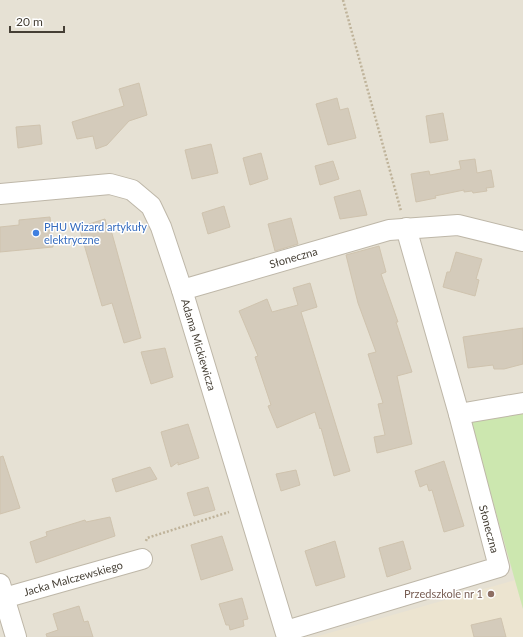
<svg xmlns="http://www.w3.org/2000/svg" width="523" height="637" viewBox="0 0 523 637" font-family="Lato,sans-serif">
<style>
.residential{fill:#e6e1d4}
.education{fill:#ece4d0}
.green{fill:#cce7af}
.building{fill:#d4cbbb;stroke:#cfc3ae}
.lines{fill:none;stroke-linecap:round;stroke-linejoin:round}
.minor-casing{stroke:#beb7a8;stroke-width:22}
.path{stroke:#bfb39a;stroke-width:2.5;stroke-dasharray:2 2;stroke-linecap:butt}
.minor{stroke:#fff;stroke-width:20}
.shop-dot{fill:#3f7fe0;stroke:#fff;stroke-width:1.5}
.education-dot{fill:#8d6e63;stroke:#fff;stroke-width:1.5}
.labels{text-anchor:middle;stroke-width:3;stroke-linejoin:round;paint-order:stroke}
.shop-label{font-size:11px;fill:#366cbe;stroke:#fff;text-anchor:start}
.street-label{font-size:11px;fill:#453f35;stroke:#fff}
.education-label{font-size:11px;fill:#785e54;stroke:#fff;text-anchor:end}
</style>
<rect width="100%" height="100%" fill="#f3efe6"/>
<!-- residential -->
<rect class="residential" x="0" y="0" width="523" height="637"/>
<!-- education -->
<path class="education" d="M515 580 523 609V637H315Z"/>
<!-- green -->
<path class="green" d="M523 411V609L470 420Z"/>
<!-- building -->
<g class="building">
<path d="M139 83 147 115 129 121 107 145 96 149 93 136 77 139 72 122 124 106 119 89Z"/>
<path d="M337 98 340 110 348 108 356 138 328 145 316 104Z"/>
<path d="M443 113 448 140 430 143 426 116Z"/>
<path d="M40 125 42 144 18 148 16 127Z"/>
<path d="M211 144 218 173 192 179 185 150Z"/>
<path d="M261 153 268 179 250 185 243 158Z"/>
<path d="M475 159 477 173 491 170 494 187 486 188 487 191 473 193 472 191 464 192V190L435 196 436 198 416 202 411 174 429 171 430 175 461 169 459 161Z"/>
<path d="M333 161 339 179 320 185 315 166Z"/>
<path d="M360 190 367 215 340 219 334 197Z"/>
<path d="M224 206 230 227 208 234 202 213Z"/>
<path d="M50 217 53 247 0 252V227L19 225V220Z"/>
<path d="M291 218 298 244 275 251 268 224Z"/>
<path d="M105 219 108 231 111 230 141 338 124 343 112 303 102 306 79 227Z"/>
<path d="M379 246 386 272 381 274 398 322H396L412 372 397 376 412 444 377 453 374 437 385 435 378 404 383 403 368 354 376 352 358 303 346 255Z"/>
<path d="M456 252 482 259 476 279 479 280 475 296 443 287 447 272H450Z"/>
<path d="M310 283 317 307 301 312 350 471 334 476 321 428 320 429 315 412 277 428 268 406 271 405 255 357 258 356 239 311 267 299 272 312 298 305 293 288Z"/>
<path d="M523 328V364L504 369H494L493 365 468 368 463 337Z"/>
<path d="M165 348 173 377 151 384 141 352Z"/>
<path d="M188 424 199 458 178 465V462L171 467 161 432Z"/>
<path d="M3 456 20 508 0 514V457Z"/>
<path d="M444 461 464 526 444 532 432 490 429 491 427 484 420 487 415 471Z"/>
<path d="M150 467 157 479 116 492 112 479Z"/>
<path d="M296 470 300 485 281 491 276 474Z"/>
<path d="M208 487 215 510 194 516 187 493Z"/>
<path d="M110 517 115 536 36 563 30 542 47 536 46 532 85 520 86 522Z"/>
<path d="M222 536 233 570 201 580 191 545Z"/>
<path d="M335 541 345 577 316 586 305 551Z"/>
<path d="M403 541 411 569 387 577 379 548Z"/>
<path d="M242 598 248 619 243 620 244 626 230 630 229 625H226L219 604Z"/>
<path d="M79 606 84 622 88 621 93 637H47L46 634 58 630 53 614Z"/>
<path d="M501 618 506 637H474L471 625Z"/>
</g>
<g class="lines">
<!-- minor casing -->
<g class="minor-casing">
<g id="minor">
<path id="s1" d="M0 194 110 184 132 190 151 206 161 227 182 290 287 637"/>
<path id="s2" d="M182 290 389 230 458 225 523 241"/>
<path d="M459 414 523 403"/>
<path d="M0 584 16 637"/>
<path id="s3" d="M4 598 142 559"/>
<path d="M286 631 499 567 459 414 406 228"/>
</g>
</g>
<!-- path -->
<g class="path">
<path d="M343 0 401 211"/>
<path d="M146 541 147 538 229 512"/>
</g>
<!-- minor -->
<use href="#minor" class="minor"/>
</g>
<!-- markers -->
<circle class="shop-dot" cx="36" cy="233" r="4"/>
<circle class="education-dot" cx="491" cy="594" r="4"/>
<g class="labels">
<!-- shop labels -->
<g class="shop-label">
<text x="44" y="231">PHU Wizard artykuły<tspan x="44" dy="13">elektryczne</tspan></text>
</g>
<!-- street labels -->
<g class="street-label">
<text dy="4" stroke="none"><textPath href="#s2" startOffset="116">Słoneczna</textPath></text>
<text dy="4" stroke="none"><textPath href="#s1" startOffset="305">Adama Mickiewicza</textPath></text>
<text transform="translate(489 529) rotate(75)" y="4">Słoneczna</text>
<text dy="4" stroke="none"><textPath href="#s3" startOffset="72">Jacka Malczewskiego</textPath></text>
</g>
<!-- education labels -->
<g class="education-label">
<text x="483" y="598">Przedszkole nr 1</text>
</g>
</g>
<!-- scale -->
<path d="M10 26v6h54v-6" fill="none" stroke="#453f35" stroke-width="2"/>
<text x="16" y="26" font-size="12" fill="#453f35" stroke="#ffffff" stroke-width="3" paint-order="stroke">20 m</text>
</svg>
